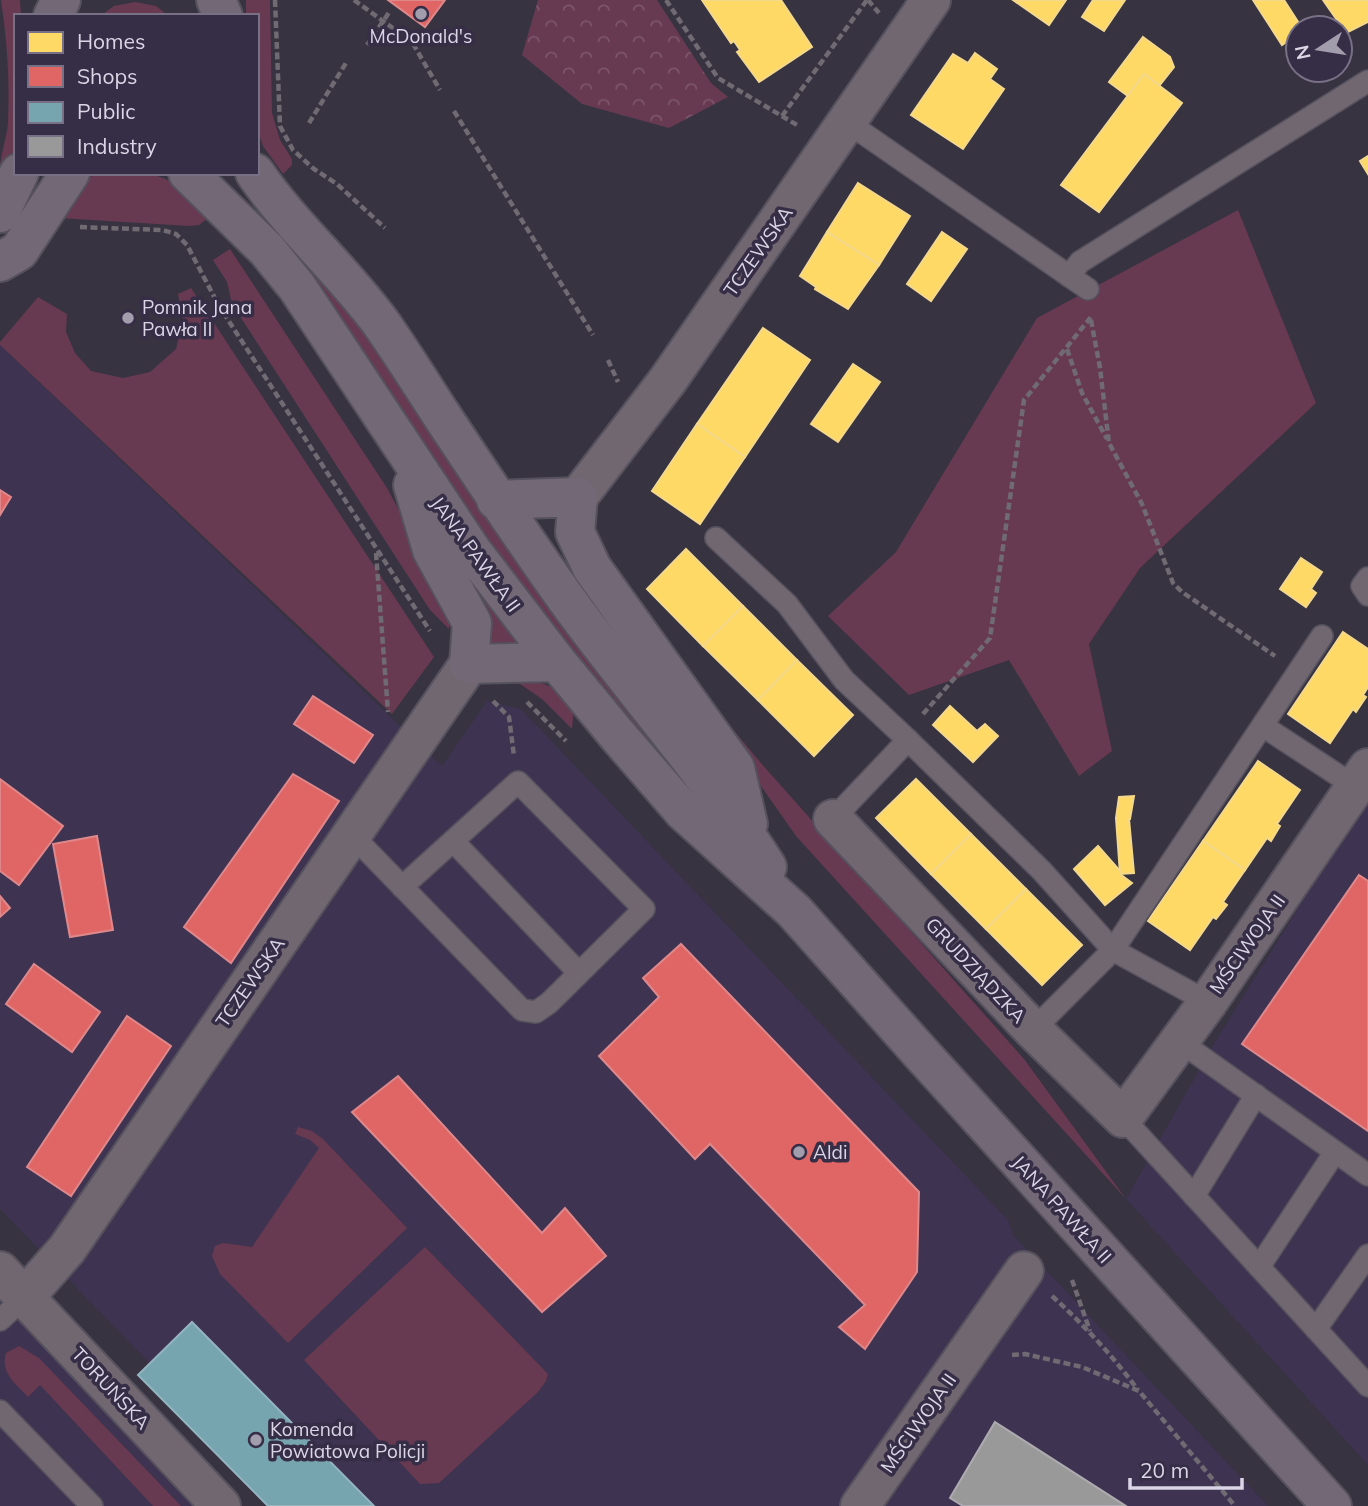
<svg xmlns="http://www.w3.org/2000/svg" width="1368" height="1506" viewBox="0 0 1368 1506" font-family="Mulish,sans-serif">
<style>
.built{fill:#3e3350}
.green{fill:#673a51}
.forest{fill:url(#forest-crowns)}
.homes{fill:#ffd966;stroke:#f4d88c;stroke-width:2}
.shops{fill:#e06666;stroke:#de888c;stroke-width:2}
.public{fill:#76a5af;stroke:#94b4c0;stroke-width:2}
.industry{fill:#999;stroke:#adabb0;stroke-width:2}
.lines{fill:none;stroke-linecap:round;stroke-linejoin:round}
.service-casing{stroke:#55515d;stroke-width:24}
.minor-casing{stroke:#55515d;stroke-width:42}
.secondary-casing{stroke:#55515d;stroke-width:42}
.path{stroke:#706a73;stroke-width:4.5;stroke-dasharray:7 3.5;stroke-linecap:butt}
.service{stroke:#706771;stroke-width:21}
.minor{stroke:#706771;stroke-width:38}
.secondary{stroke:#736976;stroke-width:38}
.poi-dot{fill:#a29dac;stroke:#362d46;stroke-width:2.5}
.labels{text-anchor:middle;stroke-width:7;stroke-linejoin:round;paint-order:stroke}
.poi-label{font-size:19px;fill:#dbd6e6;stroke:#362d46;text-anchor:start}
.street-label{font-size:19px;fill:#dbd6e6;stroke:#362d46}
</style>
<defs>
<pattern id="forest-crowns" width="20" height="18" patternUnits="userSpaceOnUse" patternTransform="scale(1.75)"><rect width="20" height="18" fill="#673a51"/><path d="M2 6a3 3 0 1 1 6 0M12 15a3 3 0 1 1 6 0" fill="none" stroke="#7c566a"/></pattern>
</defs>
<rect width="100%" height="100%" fill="#373340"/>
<!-- built -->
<g class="built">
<path d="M0 345 442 766 487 701 521 709 1008 1220 1013 1235 1268 1506H288L0 1209Z"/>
<path d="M1368 796V1465L1126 1199 1215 1042Z"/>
<path d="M0 1300 196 1506H0Z"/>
</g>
<!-- green -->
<g class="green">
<path d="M1 0H20L21 16H16V151L6 177 0 171C0 153 7 140 8 122 10 82 7 40 1 0Z"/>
<path d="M246 0H270L272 113 280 140 292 159V165L283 174 263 146 257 129V16H246Z"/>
<path d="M135 2 156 6 169 16H100L114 6Z"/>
<path d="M97 173C125 173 154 169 178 186 189 195 198 208 208 218L199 225 189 226 59 218C69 201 79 183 97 173Z"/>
<path d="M1238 210 1316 403 1140 568 1089 644 1112 751 1079 776 1009 660 909 695 828 616 896 552 1037 318Z"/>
<path d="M293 241 332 287 698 801 532 606 283 249Z"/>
<path d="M230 249 387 488 426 561 450 616 449 629 430 610 232 304 227 282 213 260Z"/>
<path d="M191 288 434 657 392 714 0 345V342L38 297 67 314 66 332 75 353 91 371 123 378 150 372 176 349 183 320 178 294Z"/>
<path d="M444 542 525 642 489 655Z"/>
<path d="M514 680C545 681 554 685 574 707L572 729 542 699Z"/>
<path d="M716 709 760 762 1024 1059 1126 1199 796 836 723 732Z"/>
<path d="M298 1127 312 1131 323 1139 407 1228 288 1343 220 1274 212 1256 215 1246 223 1243 252 1247 319 1148 310 1140 295 1134Z"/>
<path d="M425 1247 548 1374 546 1381 538 1392 439 1483 420 1484 304 1360Z"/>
<path d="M19 1346 39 1358 181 1506H153L40 1385 28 1397C16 1384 0 1373 6 1353Z"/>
</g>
<!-- forest -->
<path class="forest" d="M538 0H657L711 83 728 97 669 128 582 104 522 55Z"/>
<!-- homes -->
<g class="homes">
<path d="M702 0H781L812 47 759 82 737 52 740 50 734 41 731 43Z"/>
<path d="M1013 0H1066L1049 25Z"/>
<path d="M1093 0H1125L1104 31 1082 17Z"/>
<path d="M1253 0H1284L1302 28H1298V34L1282 45Z"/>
<path d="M1323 0H1368V22L1346 33Z"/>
<path d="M1143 37 1170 57 1174 67 1159 86 1144 74 1128 96 1109 82Z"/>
<path d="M975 53 997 69 990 79 1004 89 963 149 911 115 953 54 968 63Z"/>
<path d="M1144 74 1182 103 1099 212 1061 185Z"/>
<path d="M1368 156V174L1360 161Z"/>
<path d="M858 183 910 216 879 265 827 232Z"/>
<path d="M827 232 879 265 848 309 815 289 816 287 800 276Z"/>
<path d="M942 232 967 249 931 301 907 284Z"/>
<path d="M763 328 810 360 745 457 697 424Z"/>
<path d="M853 364 880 382 838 442 811 424Z"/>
<path d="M697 424 745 457 700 524 652 491Z"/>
<path d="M686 549 743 606 703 646 647 589Z"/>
<path d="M1301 558 1322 572 1311 589 1316 593 1306 607 1280 589Z"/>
<path d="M743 606 797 660 758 700 703 646Z"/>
<path d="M1343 632 1368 649V687L1363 695 1366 697 1356 712 1353 709 1330 743 1288 714Z"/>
<path d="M797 660 853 715 814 756 758 700Z"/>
<path d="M950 706 977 731 985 724 998 736 973 762 933 725Z"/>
<path d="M1258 761 1300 790 1277 824 1280 826 1271 841 1267 838 1245 870 1203 841Z"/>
<path d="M916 779 971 834 931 874 876 818Z"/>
<path d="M1134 796 1130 819H1129L1134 873 1120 874 1116 818 1119 797Z"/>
<path d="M971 834 1026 889 986 929 931 874Z"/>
<path d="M1203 841 1245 870 1223 902 1227 905 1216 919 1213 917 1190 950 1148 921Z"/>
<path d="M1098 846 1120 871V874L1132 883 1105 905 1074 869Z"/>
<path d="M1026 889 1082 945 1042 985 986 929Z"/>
</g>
<!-- shops -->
<g class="shops">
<path d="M388 0H445L425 27Z"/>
<path d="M0 490 11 497 0 515Z"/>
<path d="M313 696 373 735 354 763 294 724Z"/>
<path d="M293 774 339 801 231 963 184 927Z"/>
<path d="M0 779 63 826 19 885 0 871Z"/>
<path d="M97 836 113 930 70 937 53 844Z"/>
<path d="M1359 875 1368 881V1131L1242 1044Z"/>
<path d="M0 896 10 908 0 917Z"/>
<path d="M681 944 919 1192 917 1272 865 1349 839 1327 865 1305 710 1144 695 1159 599 1056 659 997 643 978Z"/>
<path d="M34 964 100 1012 72 1052 6 1004Z"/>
<path d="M127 1016 171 1046 71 1196 27 1167Z"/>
<path d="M398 1076 542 1233 565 1208 606 1256 542 1312 352 1112Z"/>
</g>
<!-- public -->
<path class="public" d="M192 1322 374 1506H268L138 1375Z"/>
<!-- industry -->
<path class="industry" d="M995 1422 1126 1506H963L950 1498Z"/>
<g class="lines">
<!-- service casing -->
<g class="service-casing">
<g id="service">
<path d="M847 122 1088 289"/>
<path d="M1069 276 1080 262 1368 81"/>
<path d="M716 538 787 604 844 680 908 740"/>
<path d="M1368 578 1362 586 1368 595"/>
<path d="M1263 726 1356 787"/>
<path d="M833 819 908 740 1042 871 1113 950 1208 1002"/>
<path d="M351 834 522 1010 536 1012 549 1003 644 909 518 782 402 887"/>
<path d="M453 841 579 973"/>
<path d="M1033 1030 1113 950 1322 636"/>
<path d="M1179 1041 1368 1175"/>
<path d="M1123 1118 1368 1386"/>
<path d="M1194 1196 1256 1095"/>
<path d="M1259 1267 1335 1152"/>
<path d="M0 1320 25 1297"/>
<path d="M1316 1329 1368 1255"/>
<path d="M0 1411 92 1506"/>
</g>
</g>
<!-- minor casing -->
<g class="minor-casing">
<g id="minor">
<path d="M578 497 668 380 931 0"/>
<path d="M833 819 1033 1030 1123 1118 1208 1002 1368 768"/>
<path d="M0 1271 221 1506"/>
<path d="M25 1297 67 1249 469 664"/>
<path d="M860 1506 1024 1271"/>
</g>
</g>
<!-- secondary casing -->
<g class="secondary-casing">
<g id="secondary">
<path d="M216 0 223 16"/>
<path d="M53 16 61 0"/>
<path d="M188 173 267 250 297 287 472 551 557 662 619 737 684 812 794 911 919 1051 1332 1506"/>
<path d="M255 173C292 227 342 270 381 323 402 353 422 385 442 416 483 478 524 540 567 600 632 690 708 773 767 867"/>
<path d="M0 213 19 173"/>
<path d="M0 262 19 251 70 173"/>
<path d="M413 485 432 550 472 623 469 664 557 662"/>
<path d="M496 500 578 497 575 532 592 568 735 768 748 824"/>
</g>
</g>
<!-- path -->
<g class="path">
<path d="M275 0 280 126 293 150 314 169 337 184 385 228"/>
<path d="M354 0 412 42 440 90"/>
<path d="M666 0 718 78 797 125"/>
<path d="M868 0 879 13"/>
<path d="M367 45 390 11"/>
<path d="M454 111 593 335"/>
<path d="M782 116 867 0"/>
<path d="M309 123 346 63"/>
<path d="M80 227 163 230 176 234 187 245 219 306 430 631"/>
<path d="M1091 320 1100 368 1109 443 1142 504 1173 583 1182 592 1275 656"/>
<path d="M1067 349 1082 393 1107 439"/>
<path d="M608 360 618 382"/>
<path d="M376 553 388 712"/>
<path d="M493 701 509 717 514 756"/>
<path d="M527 702 566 741"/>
<path d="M923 714 990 638 1024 400 1091 317"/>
<path d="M1072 1280 1090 1331"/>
<path d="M1052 1296C1084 1325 1112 1355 1138 1390"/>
<path d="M1012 1355 1025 1354 1082 1367 1139 1391 1235 1506"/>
</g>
<!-- service -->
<use href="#service" class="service"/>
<!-- minor -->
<use href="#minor" class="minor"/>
<!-- secondary -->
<use href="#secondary" class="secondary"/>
</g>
<!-- markers -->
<g class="poi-dot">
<circle cx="421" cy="14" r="7"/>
<circle cx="128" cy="318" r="7"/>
<circle cx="799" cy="1152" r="7"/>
<circle cx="256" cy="1440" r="7"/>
</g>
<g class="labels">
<!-- poi labels -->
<g class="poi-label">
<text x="421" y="43" text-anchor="middle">McDonald's</text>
<text x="142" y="314">Pomnik Jana<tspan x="142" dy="22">Pawła II</tspan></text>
<text x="813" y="1159">Aldi</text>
<text x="270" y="1436">Komenda<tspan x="270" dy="22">Powiatowa Policji</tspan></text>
</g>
<!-- street labels -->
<g class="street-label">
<text transform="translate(758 251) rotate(-55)" y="7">TCZEWSKA</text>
<text transform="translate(476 554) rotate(54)" y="7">JANA PAWŁA II</text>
<text transform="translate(1247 944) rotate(-55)" y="7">MŚCIWOJA II</text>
<text transform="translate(976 970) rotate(47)" y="7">GRUDZIĄDZKA</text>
<text transform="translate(250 982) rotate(-55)" y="7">TCZEWSKA</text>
<text transform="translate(1062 1209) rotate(48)" y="7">JANA PAWŁA II</text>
<text transform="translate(111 1388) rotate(47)" y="7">TORUŃSKA</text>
<text transform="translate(918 1423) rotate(-55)" y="7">MŚCIWOJA II</text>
</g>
</g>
<!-- legend -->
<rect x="14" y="14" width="245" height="161" fill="#362d46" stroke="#787186" stroke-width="2"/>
<rect x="28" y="32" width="35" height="21" fill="#ffd966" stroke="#787186" stroke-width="2"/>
<text x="77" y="49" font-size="21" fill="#dbd6e6">Homes</text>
<rect x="28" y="66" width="35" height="21" fill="#e06666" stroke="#787186" stroke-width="2"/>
<text x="77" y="84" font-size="21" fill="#dbd6e6">Shops</text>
<rect x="28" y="102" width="35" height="21" fill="#76a5af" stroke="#787186" stroke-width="2"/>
<text x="77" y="119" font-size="21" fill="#dbd6e6">Public</text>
<rect x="28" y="136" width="35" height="21" fill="#999999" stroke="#787186" stroke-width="2"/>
<text x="77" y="154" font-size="21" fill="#dbd6e6">Industry</text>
<!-- north arrow -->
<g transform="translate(1319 49) rotate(258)"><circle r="33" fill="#362d46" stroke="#787186" stroke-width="2"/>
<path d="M0-5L12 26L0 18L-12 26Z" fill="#a29dac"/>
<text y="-10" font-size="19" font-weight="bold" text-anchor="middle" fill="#dbd6e6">N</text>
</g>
<!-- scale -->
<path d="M1130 1478v10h112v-10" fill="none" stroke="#dbd6e6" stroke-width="3.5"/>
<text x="1140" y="1478" font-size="21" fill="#dbd6e6" stroke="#362d46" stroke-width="5" paint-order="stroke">20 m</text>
</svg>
